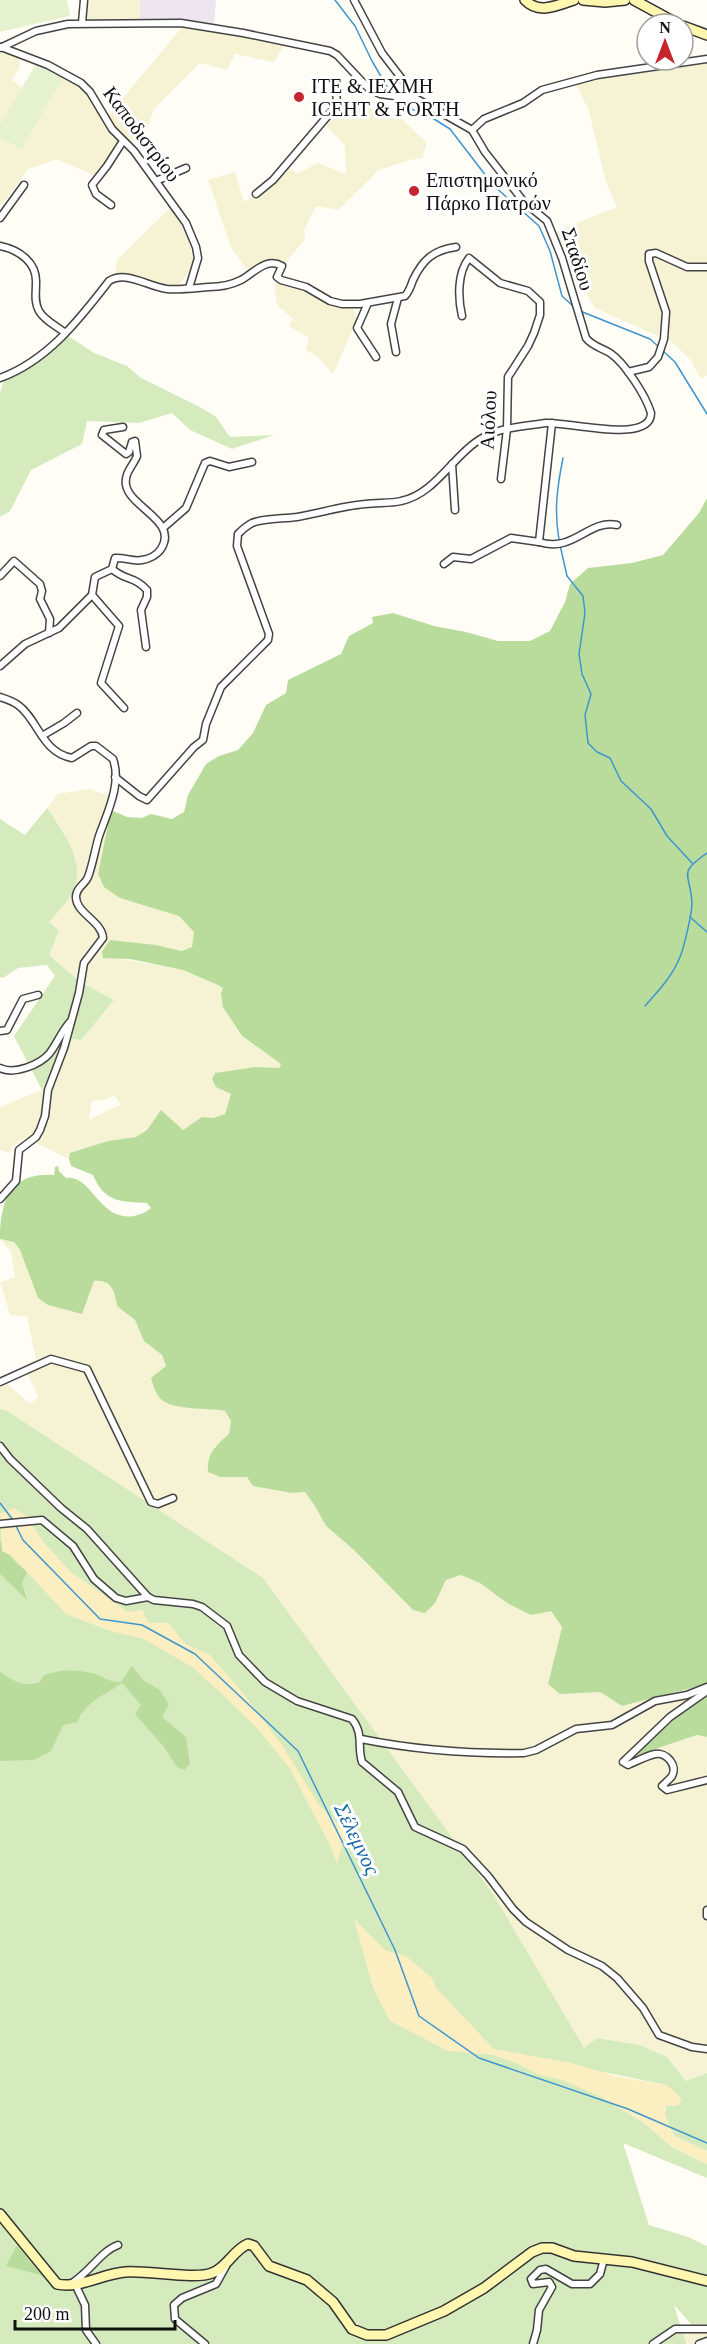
<svg xmlns="http://www.w3.org/2000/svg" width="707" height="2344" viewBox="0 0 707 2344" font-family="'Times New Roman',serif">
<style>
.industrial{fill:#eee6ef}
.farmland{fill:#f6f3d4;fill-rule:evenodd}
.green{fill:#d5ebbd}
.forest{fill:#b9dc9c}
.sand{fill:#fbeec1}
.pitch{fill:#e6f2cf}
.lines{fill:none;stroke-linecap:round;stroke-linejoin:round}
.stream{stroke:#3f96cf;stroke-width:1.5}
.street-casing{stroke:#444;stroke-width:9}
.secondary-casing{stroke:#333;stroke-width:12}
.street{stroke:#fff;stroke-width:6}
.secondary{stroke:#fff6b0;stroke-width:9}
.poi-dot{fill:#c4262e;stroke:#fff;stroke-width:2}
.labels{text-anchor:middle;stroke-width:6;stroke-linejoin:round;paint-order:stroke}
.poi-label{font-size:20px;fill:#111;stroke:#fff;text-anchor:start}
.street-label{font-size:20px;fill:#111;stroke:#fff}
.water-label{font-size:21px;font-style:italic;fill:#1768a6;stroke:#fff}
</style>
<rect width="100%" height="100%" fill="#fffdf5"/>
<!-- industrial -->
<path class="industrial" d="M140 0H216L214 24 193 21 140 20Z"/>
<!-- farmland -->
<g class="farmland">
<path d="M85 0H140V20H84Z"/>
<path d="M183 26 285 45 274 62 235 54 227 70 200 63 154 109 146 133 130 142 116 130 108 116Z"/>
<path d="M0 51 18 58 20 67 12 80 22 88 0 124Z"/>
<path d="M707 60V266H688L647 253 665 313 663 338 595 308 564 257 555 232 617 207 605 179 589 111 575 82 597 76 694 65Z"/>
<path d="M65 74 85 90 110 130 119 141 106 163 95 176 57 159 28 169 4 202 0 205V138L22 149Z"/>
<path d="M353 103 402 119 427 143 422 158 410 160 379 170 338 210 316 206 304 230 305 239 284 265 272 262 250 273 231 248 208 180 235 172 244 202 269 187 288 166 297 174 318 163 346 174 345 146 326 125Z"/>
<path d="M171 207 187 235 193 257 192 267 178 287H165L150 281 115 274 117 260Z"/>
<path d="M656 255 688 268H707V375L701 379 690 359 667 338 669 312 651 261 652 256Z"/>
<path d="M274 283 308 291 327 303 340 308 354 309 357 320 333 374 317 356 306 350 309 338 289 326 293 319 277 305Z"/>
<path d="M89 789 104 794 116 792 98 874 99 880 158 909 179 916 194 932 192 948 182 951 156 945 111 957 183 970 218 985 224 988 221 993 229 1016 241 1036 281 1063 279 1068 255 1067 215 1073 212 1079 231 1094 225 1114 213 1118 202 1117 183 1130H147L136 1137 108 1141 71 1153 69 1159 25 1138 12 1147 10 1153 0 1150V1107L42 1090 69 1039 81 1040 114 1000 79 981 49 955 59 931 49 922 68 899 76 882V860L65 834 47 808 58 794ZM114 1095 121 1105 89 1119 92 1101 105 1100Z"/>
<path d="M0 1239 14 1242 20 1250 38 1298 48 1305 57 1307 94 1281 101 1280 110 1284 115 1292 117 1306 135 1320 144 1341 162 1355 181 1407H209L225 1411 231 1421 229 1434 214 1447 207 1462 209 1472 247 1477 253 1486 292 1493 305 1492 315 1506 326 1526 354 1550 435 1603 446 1580 461 1575 480 1583 507 1603 551 1611 562 1626 548 1684 600 1692 622 1706 707 1684V1690L635 1755 698 1735 707 1737V2073L686 2081 667 2057 640 2045 597 2038 573 2058 0 1454V1377L30 1404 38 1397 24 1365 36 1359 27 1317 10 1315 0 1282 15 1277 11 1252Z"/>
<path d="M691 2324H707V2344H664Z"/>
</g>
<!-- green -->
<g class="green">
<path d="M65 334 94 353 127 366 141 378 200 407 216 417 230 437 274 435 232 449 190 430 172 413 139 423 87 421 82 444 31 470 10 511 0 517V393L4 380C28 368 48 355 65 334Z"/>
<path d="M47 808C61 829 82 855 76 882 73 898 59 910 49 922L59 931 49 955 79 981 114 1000 81 1040 69 1039 42 1090 14 1036 55 976 47 965 18 968 3 978 0 977V819L25 835Z"/>
<path d="M0 1409 7 1411 263 1578 493 1894 584 2048 597 2038 640 2045 667 2057 686 2081 707 2073V2151L674 2136 665 2116 667 2085 598 2071 611 2103 643 2122 672 2147 707 2164V2178L623 2143 649 2225 688 2237 707 2246V2324H691L674 2305 686 2344H0Z"/>
</g>
<!-- forest -->
<g class="forest">
<path d="M707 498V1684L622 1706 600 1692 560 1694 548 1684 562 1627 551 1611 531 1615 507 1603 480 1583 461 1575 446 1580 435 1603 425 1613 413 1610 354 1550 326 1526 315 1506 305 1492 292 1493 253 1486 247 1477H220L208 1472C206 1454 216 1445 229 1434L231 1421 225 1411C207 1407 176 1411 162 1400 156 1395 153 1385 151 1378L166 1366 162 1355 144 1341 135 1320 117 1306C115 1291 111 1279 94 1281L82 1314 48 1305 38 1298 20 1250 14 1242 0 1239C0 1201 10 1172 54 1175L55 1167 58 1166 59 1171 66 1178C92 1174 99 1222 134 1216 141 1214 145 1213 151 1208L147 1203C121 1202 104 1202 93 1175L71 1166 69 1159 70 1153 108 1141 136 1137 147 1130 161 1110 183 1130 202 1117 213 1118 225 1114 231 1094 216 1087 212 1079 215 1073 255 1067 279 1068 281 1064 242 1036 223 1007 221 993 223 988 218 985 183 970 130 959 103 958 102 952 110 940 156 945 182 951 192 947 194 932 179 916 120 898 104 887 98 874 111 810 127 817 142 818 151 814 172 819 184 812 188 795 206 764 219 756 238 750 253 733 266 705 286 693 288 680 341 654 349 636 373 623 372 617 393 613 434 626 466 632 498 641H530L550 631 565 602 570 584 588 568 632 563 663 555 699 513Z"/>
<path d="M0 1541 15 1562 27 1572 22 1583 27 1600 0 1574Z"/>
<path d="M132 1666 144 1681 160 1690 169 1704 162 1717 186 1737 190 1764 184 1770 177 1767 164 1747 135 1714 141 1705 122 1683C104 1696 87 1700 77 1722L63 1725 51 1751 34 1760 0 1761V1672C14 1681 23 1688 40 1682L43 1676C58 1669 79 1669 95 1674 106 1678 108 1682 121 1682Z"/>
<path d="M707 1690V1737L697 1735 634 1756Z"/>
<path d="M17 2245 37 2270 48 2277 6 2266Z"/>
</g>
<!-- sand -->
<g class="sand">
<path d="M14 1508 27 1517 44 1543 71 1572 128 1612 142 1610 149 1623H169L184 1643 210 1655 243 1693 282 1745 319 1805 346 1833 337 1863 331 1847 290 1769 257 1728 221 1693 192 1667 144 1639 110 1631 66 1614 12 1556 2 1551 0 1514Z"/>
<path d="M354 1919 385 1950 406 1956 432 1978 437 1989 494 2049 572 2063 615 2076 667 2085 677 2094 682 2101 677 2106H666L665 2116 674 2136 707 2151V2164L672 2147 643 2122 601 2097 562 2080 537 2074 516 2063 493 2055 448 2051 390 2021 373 1988Z"/>
</g>
<!-- pitch -->
<g class="pitch">
<path d="M0 0H67L70 16 0 32Z"/>
<path d="M38 61 65 74 22 149 0 138V124Z"/>
</g>
<g class="lines">
<!-- stream -->
<g class="stream">
<path d="M335 0 355 26 372 61 390 92"/>
<path d="M394 98 399 105 426 114 450 129 493 185 539 226 550 251 562 296 574 307"/>
<path d="M580 311 650 339 660 348"/>
<path d="M663 351 675 362 707 414"/>
<path d="M559 540C554 510 557 488 563 458"/>
<path d="M560 545 567 576 583 596 585 613 579 654 582 674 591 694 585 715 588 743 597 752 610 758 621 781 651 809 667 836 692 863"/>
<path d="M690 917 707 932"/>
<path d="M645 1006C658 991 672 977 680 957 684 948 692 913 692 903 691 874 676 874 707 853"/>
<path d="M0 1503 13 1520"/>
<path d="M15 1524 23 1540 100 1619 142 1625 195 1654 298 1751 395 1950 419 2016 479 2058 628 2109 707 2143"/>
</g>
<!-- street casing -->
<g class="street-casing">
<g id="street">
<path d="M354 0 382 53 405 83 411 97"/>
<path d="M82 23 84 0"/>
<path d="M1 47 48 65 81 83 90 92 112 129 134 151 186 223 196 247 198 258 189 288"/>
<path d="M0 48 36 31 68 24 181 23 243 33 330 51 337 55 369 89 380 94 417 99 472 130 485 152 524 202 547 221 562 258 586 338C592 346 602 348 610 353 625 363 646 396 651 413 651 445 565 421 546 423 526 426 502 427 484 437 454 453 436 494 401 501 389 504 377 502 365 504 342 506 320 513 297 517 283 519 265 518 252 523 246 526 242 530 238 534L237 546 269 634 268 640 221 687 206 724 203 740 194 747 147 800 139 796 115 777"/>
<path d="M472 130 484 119 523 103 542 90 597 75 707 59"/>
<path d="M156 181 186 168"/>
<path d="M256 194 273 180 331 112 337 101 336 93"/>
<path d="M111 205 96 194 92 185 107 166 123 141"/>
<path d="M0 218 24 185"/>
<path d="M0 246C19 250 37 262 36 283 36 293 34 302 39 311 44 320 56 326 64 332"/>
<path d="M368 303 357 328 376 357"/>
<path d="M462 316C458 298 457 273 469 258L500 283 528 291 540 302V315L534 333 528 346 508 377 507 429 501 479"/>
<path d="M396 352 391 324 398 298"/>
<path d="M628 372 649 367 658 357 664 339 666 312 649 261V254L656 253 687 267H707"/>
<path d="M0 378C47 361 79 320 109 281 127 270 148 287 167 289 180 290 196 288 209 287 220 287 231 285 241 280 254 273 266 257 282 266L277 277 281 280 306 287 330 301 342 304H360L405 296C409 292 411 286 413 280 423 259 434 250 456 247"/>
<path d="M552 423 539 542C574 553 588 519 617 525"/>
<path d="M452 464 455 510"/>
<path d="M163 528 186 508 205 463 210 461 229 467 252 462"/>
<path d="M444 564 453 557 471 559 511 538 539 542"/>
<path d="M112 569C126 581 134 576 147 590V597L141 610 146 647"/>
<path d="M0 576 14 561 40 584 42 591 40 599 50 619 49 633"/>
<path d="M92 595 95 577 112 569 115 558C124 557 133 562 142 560 149 559 157 555 161 549 179 521 130 508 126 485 124 473 133 466 137 456L135 441 132 442 129 452 126 454 102 435 104 430 123 427"/>
<path d="M0 666 25 644 59 628 92 595 119 626 101 683 124 708"/>
<path d="M0 697C6 699 13 701 18 705 38 719 41 752 72 758L91 746H96L113 759C122 784 107 813 99 836 95 849 93 864 88 877 85 885 77 886 76 896 75 913 102 921 103 938L84 963 79 993 64 1048 48 1090 45 1116 40 1130 36 1137 19 1150 16 1181 0 1199"/>
<path d="M42 736 64 723 77 713"/>
<path d="M0 1031 7 1030 23 999 38 995"/>
<path d="M0 1068C14 1075 39 1065 49 1054 57 1044 61 1032 70 1022"/>
<path d="M0 1382 51 1359 87 1369 151 1502 158 1504 173 1498"/>
<path d="M0 1446 10 1459 61 1508 87 1529 148 1597 154 1600 193 1604 202 1607 227 1626 239 1655 265 1682 297 1701 352 1719C364 1734 357 1746 362 1762L398 1792 415 1827 463 1849 488 1876 513 1909 526 1922 568 1950 602 1966 617 1978 643 2008 659 2035 692 2047 707 2049"/>
<path d="M0 1524 42 1520 73 1546 94 1579 116 1598 126 1601 148 1597"/>
<path d="M707 1691 670 1717 623 1762 628 1765C637 1761 646 1756 655 1754 666 1752 678 1765 672 1776 670 1779 665 1783 662 1786L667 1790 707 1780"/>
<path d="M361 1739C416 1750 468 1754 524 1753L536 1750 576 1729 612 1725 655 1701 687 1695 707 1687"/>
<path d="M707 1910V1916"/>
<path d="M72 2283C90 2272 101 2251 118 2245"/>
<path d="M75 2284 85 2305 86 2330 96 2344"/>
<path d="M205 2344 175 2319 174 2305 182 2298 216 2284 226 2266"/>
<path d="M533 2344 537 2330 539 2310 552 2287 549 2282 533 2284 531 2279 540 2270 546 2269 572 2284H590L600 2274 604 2259"/>
<path d="M653 2344 675 2329H707"/>
<path d="M699 2344 707 2341"/>
</g>
</g>
<!-- secondary casing -->
<g class="secondary-casing">
<g id="secondary">
<path d="M525 0C539 15 557 5 574 0"/>
<path d="M583 0 605 2 625 0"/>
<path d="M634 0 678 24"/>
<path d="M683 26 707 35"/>
<path d="M0 2214 57 2284C79 2289 102 2274 125 2272 147 2270 195 2280 212 2273 227 2268 233 2250 248 2244L254 2246 269 2266 307 2280 333 2302 352 2329 367 2335H386L444 2311 484 2288 532 2252 542 2248H552L574 2256 632 2262 707 2281"/>
</g>
</g>
<!-- street -->
<use href="#street" class="street"/>
<!-- secondary -->
<use href="#secondary" class="secondary"/>
</g>
<!-- markers -->
<g class="poi-dot">
<circle cx="299" cy="97" r="6"/>
<circle cx="414" cy="191" r="6"/>
</g>
<g class="labels">
<!-- poi labels -->
<g class="poi-label">
<text x="311" y="93">ΙΤΕ &amp; ΙΕΧΜΗ<tspan x="311" dy="23">ICEHT &amp; FORTH</tspan></text>
<text x="426" y="187">Επιστημονικό<tspan x="426" dy="23">Πάρκο Πατρών</tspan></text>
</g>
<!-- street labels -->
<g class="street-label">
<text transform="translate(142 134) rotate(53)" y="7">Καποδιστρίου</text>
<text transform="translate(578 259) rotate(72)" y="7">Σταδίου</text>
<text transform="translate(488 420) rotate(-87)" y="7">Αιόλου</text>
</g>
<!-- water labels -->
<g class="water-label">
<text transform="translate(357 1839) rotate(64)" y="7">Σέλεμνος</text>
</g>
</g>
<!-- north arrow -->
<g transform="translate(665 42)"><circle r="28" fill="#ffffff" stroke="#a0a0a0" stroke-width="1.5"/>
<path d="M0-4.5L10 22L0 15L-10 22Z" fill="#c4262e"/>
<text y="-9" font-size="16" font-weight="bold" text-anchor="middle" fill="#111111">N</text>
</g>
<!-- scale -->
<path d="M15 2320v9h160v-9" fill="none" stroke="#111111" stroke-width="3"/>
<text x="24" y="2320" font-size="18" fill="#111111" stroke="#ffffff" stroke-width="4.5" paint-order="stroke">200 m</text>
</svg>
